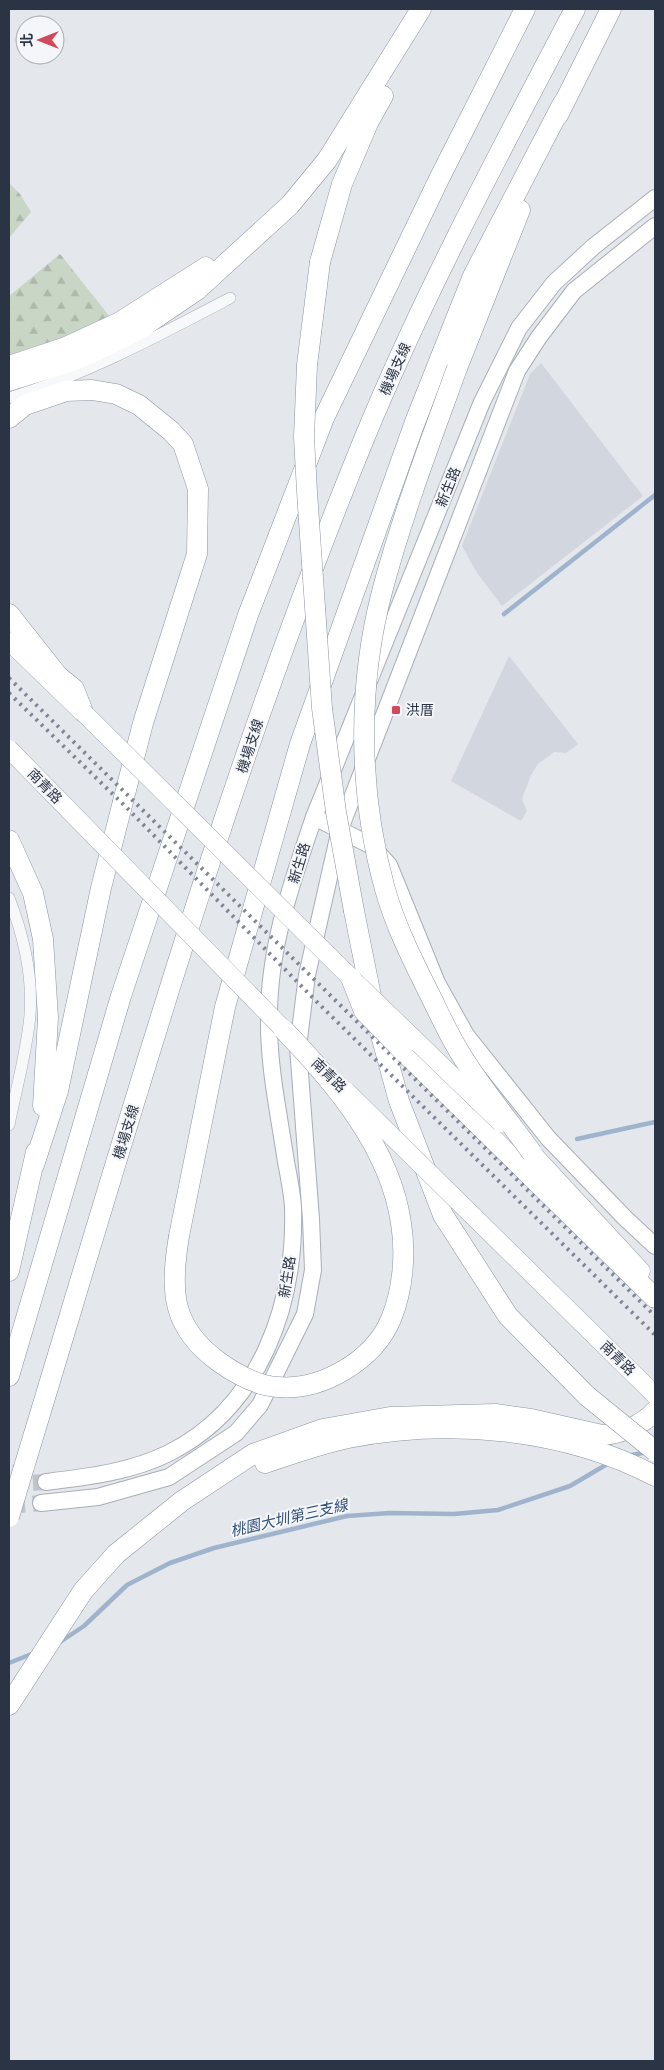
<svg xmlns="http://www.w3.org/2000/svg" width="664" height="2070" viewBox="0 0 664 2070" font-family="'Fira Sans','Noto Sans TC',sans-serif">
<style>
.built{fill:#d2d6de}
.forest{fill:url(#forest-firs)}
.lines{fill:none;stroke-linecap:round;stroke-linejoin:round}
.stream{stroke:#9fb4cc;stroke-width:4.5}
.secondary-tunnel{stroke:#bfc3cb;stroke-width:16;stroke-dasharray:16 8;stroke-linecap:butt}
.minor-casing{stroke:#a9aeb7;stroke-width:12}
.secondary-casing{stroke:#a9aeb7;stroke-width:18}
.primary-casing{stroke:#a3abb8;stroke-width:19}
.motorway-casing{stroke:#8b94a3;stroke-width:21}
.minor{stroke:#f7f8fa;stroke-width:11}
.secondary{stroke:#fff;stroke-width:16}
.primary{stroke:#fff;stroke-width:18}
.motorway{stroke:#fff;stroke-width:20}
.rail{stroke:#7d8696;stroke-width:4;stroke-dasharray:2.5 5;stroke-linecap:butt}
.primary-bridge-casing{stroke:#a3abb8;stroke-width:19;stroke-linecap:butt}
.motorway-bridge-casing{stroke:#8b94a3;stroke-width:21;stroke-linecap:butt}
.primary-bridge{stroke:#fff;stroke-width:18}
.motorway-bridge{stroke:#fff;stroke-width:20}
.poi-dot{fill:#d1495b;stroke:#f4f6f9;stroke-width:2}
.labels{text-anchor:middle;stroke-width:4;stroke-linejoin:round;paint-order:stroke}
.street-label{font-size:14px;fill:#2b3445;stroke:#f4f6f9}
.poi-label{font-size:14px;fill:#2b3445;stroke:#f4f6f9;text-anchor:start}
.water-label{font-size:15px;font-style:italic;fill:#34527a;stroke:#f4f6f9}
</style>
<defs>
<pattern id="forest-firs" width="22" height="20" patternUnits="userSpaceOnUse" patternTransform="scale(1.25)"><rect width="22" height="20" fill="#c9d6c5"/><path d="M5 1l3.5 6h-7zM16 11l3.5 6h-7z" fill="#adb8ab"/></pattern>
</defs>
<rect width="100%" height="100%" fill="#e4e7ec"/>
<!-- built -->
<g class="built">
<path d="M541 363 643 496 502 606 477 573 462 546 530 374Z"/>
<path d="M509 656 578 744 566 753 554 752 538 764 531 775 522 799 527 811 521 821 451 781Z"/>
</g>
<!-- forest -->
<g class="forest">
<path d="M9 183 20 194 31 212 9 238Z"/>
<path d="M60 254 110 317 58 341 9 357V296Z"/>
</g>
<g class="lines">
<!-- stream -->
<g class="stream">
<path d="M504 614 655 495"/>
<path d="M577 1139 655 1122"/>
<path d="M627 1456 647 1452"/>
<path d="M60 1642 84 1626 127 1585 170 1563 214 1548 347 1516 390 1513 454 1514 498 1510 570 1486 609 1463"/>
<path d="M9 1663 34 1653"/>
</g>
<!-- secondary-tunnel -->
<g class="secondary-tunnel">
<path d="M9 1484 46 1482"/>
<path d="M9 1506 41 1503"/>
</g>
<!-- minor casing -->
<g class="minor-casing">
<g id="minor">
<path d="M9 398C87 374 158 336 230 298"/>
<path d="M9 898C23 934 33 976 30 1015 27 1051 16 1089 9 1125"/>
</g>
</g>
<!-- secondary casing -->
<g class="secondary-casing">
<g id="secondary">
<path d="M314 817 372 846 389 865 437 983 466 1035 548 1138 625 1218 655 1246"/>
<path d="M46 1482C87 1477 131 1472 169 1453 260 1407 296 1305 293 1207 292 1192 289 1177 286 1162 279 1114 268 1065 269 1016 269 946 292 882 314 817L482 402 519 328 554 283 593 247 655 198"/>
<path d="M41 1503 98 1497 169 1477 236 1433 260 1405 305 1314 313 1270 311 1219 298 1047 307 975 340 829 517 371 539 337 574 291 655 226"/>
</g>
</g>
<!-- primary casing -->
<g class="primary-casing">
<g id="primary">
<path d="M9 365 66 346 118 322 206 266"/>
<path d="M9 641 82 712"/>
<path d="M532 1153 641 1271"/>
</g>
</g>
<!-- motorway casing -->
<g class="motorway-casing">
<g id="motorway">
<path d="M558 115 611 9"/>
<path d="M320 262 342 184 368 123 383 96"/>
<path d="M457 368 520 210"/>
<path d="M9 381 72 361 104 347 141 328 197 290 290 205 327 160 421 9"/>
<path d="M9 418 25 405 66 391 92 390 116 394 139 405 171 431 183 444 198 489 197 554 143 723 101 888 58 1091 34 1165"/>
<path d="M9 614 58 676 74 689 83 712"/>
<path d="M9 840 33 893 43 939 48 1018 43 1106"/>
<path d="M354 911 373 1006 399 1101 443 1215 508 1316 587 1396"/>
<path d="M402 1050 655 1298"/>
<path d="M179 1236 225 1007 300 744 415 422 473 276 563 103"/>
<path d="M9 1271 36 1152"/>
<path d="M9 1376 121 996 248 615 324 418 439 179 525 9"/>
<path d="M265 1463C292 1454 320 1444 348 1438 448 1418 564 1428 655 1476"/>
<path d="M24 1467C129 1122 227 773 364 439 425 291 501 150 575 9"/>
<path d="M9 1705 83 1591 116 1554 182 1501 253 1454 323 1429 390 1417 495 1414 531 1419 602 1435C620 1434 643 1425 655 1411"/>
</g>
</g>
<!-- minor -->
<use href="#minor" class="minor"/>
<!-- secondary -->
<use href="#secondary" class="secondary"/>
<!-- primary -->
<use href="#primary" class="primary"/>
<!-- motorway -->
<use href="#motorway" class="motorway"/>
<!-- rail -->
<g class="rail">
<path d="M9 678 655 1316"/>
<path d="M9 693 126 807 316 1001 655 1335"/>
</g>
<!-- primary-bridge casing -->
<g class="primary-bridge-casing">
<g id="primary-bridge">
<path d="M83 712 351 978 501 1123"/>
<path d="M9 749 292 1038"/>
<path d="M346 1091 655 1395"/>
</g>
</g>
<!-- motorway-bridge casing -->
<g class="motorway-bridge-casing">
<g id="motorway-bridge">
<path d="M320 262 307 365 304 437 307 492 322 708 336 812 354 911"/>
<path d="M457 368C431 440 403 513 383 588 357 685 358 792 385 889 395 925 412 959 429 993 438 1011 446 1029 456 1046 476 1082 508 1119 532 1153"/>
<path d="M351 978 364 1011 402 1050"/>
<path d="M179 1236C170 1291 171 1327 219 1362 236 1374 257 1386 278 1387 322 1391 374 1360 391 1319 403 1290 406 1254 401 1223 390 1147 334 1082 283 1029"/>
<path d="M587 1396 655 1451"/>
<path d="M9 1517 24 1467"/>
</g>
</g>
<!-- primary-bridge -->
<use href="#primary-bridge" class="primary-bridge"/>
<!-- motorway-bridge -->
<use href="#motorway-bridge" class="motorway-bridge"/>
</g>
<!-- markers -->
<rect class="poi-dot" x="391" y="705" width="10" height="10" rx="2.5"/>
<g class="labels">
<!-- street labels -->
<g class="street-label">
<text transform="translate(395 369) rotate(-66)" y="5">機場支線</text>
<text transform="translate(448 487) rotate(-68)" y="5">新生路</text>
<text transform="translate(250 746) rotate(-72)" y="5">機場支線</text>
<text transform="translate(45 786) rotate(46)" y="5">南青路</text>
<text transform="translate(299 863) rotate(-73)" y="5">新生路</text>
<text transform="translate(329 1075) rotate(44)" y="5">南青路</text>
<text transform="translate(126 1132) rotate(-73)" y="5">機場支線</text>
<text transform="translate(287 1277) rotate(-81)" y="5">新生路</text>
<text transform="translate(618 1358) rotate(44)" y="5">南青路</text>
</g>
<!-- poi labels -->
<g class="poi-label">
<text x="406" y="715">洪厝</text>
</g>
<!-- water labels -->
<g class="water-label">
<text transform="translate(289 1518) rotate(-13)" y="5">桃園大圳第三支線</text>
</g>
</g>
<!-- border -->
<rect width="664" height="2070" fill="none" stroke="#2b3445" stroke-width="20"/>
<!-- north arrow -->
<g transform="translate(40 40) rotate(270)"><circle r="24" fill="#f4f6f9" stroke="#a4a8b1"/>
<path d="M0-4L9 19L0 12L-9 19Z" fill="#d1495b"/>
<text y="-8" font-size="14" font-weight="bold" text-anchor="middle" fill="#2b3445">北</text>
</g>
</svg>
